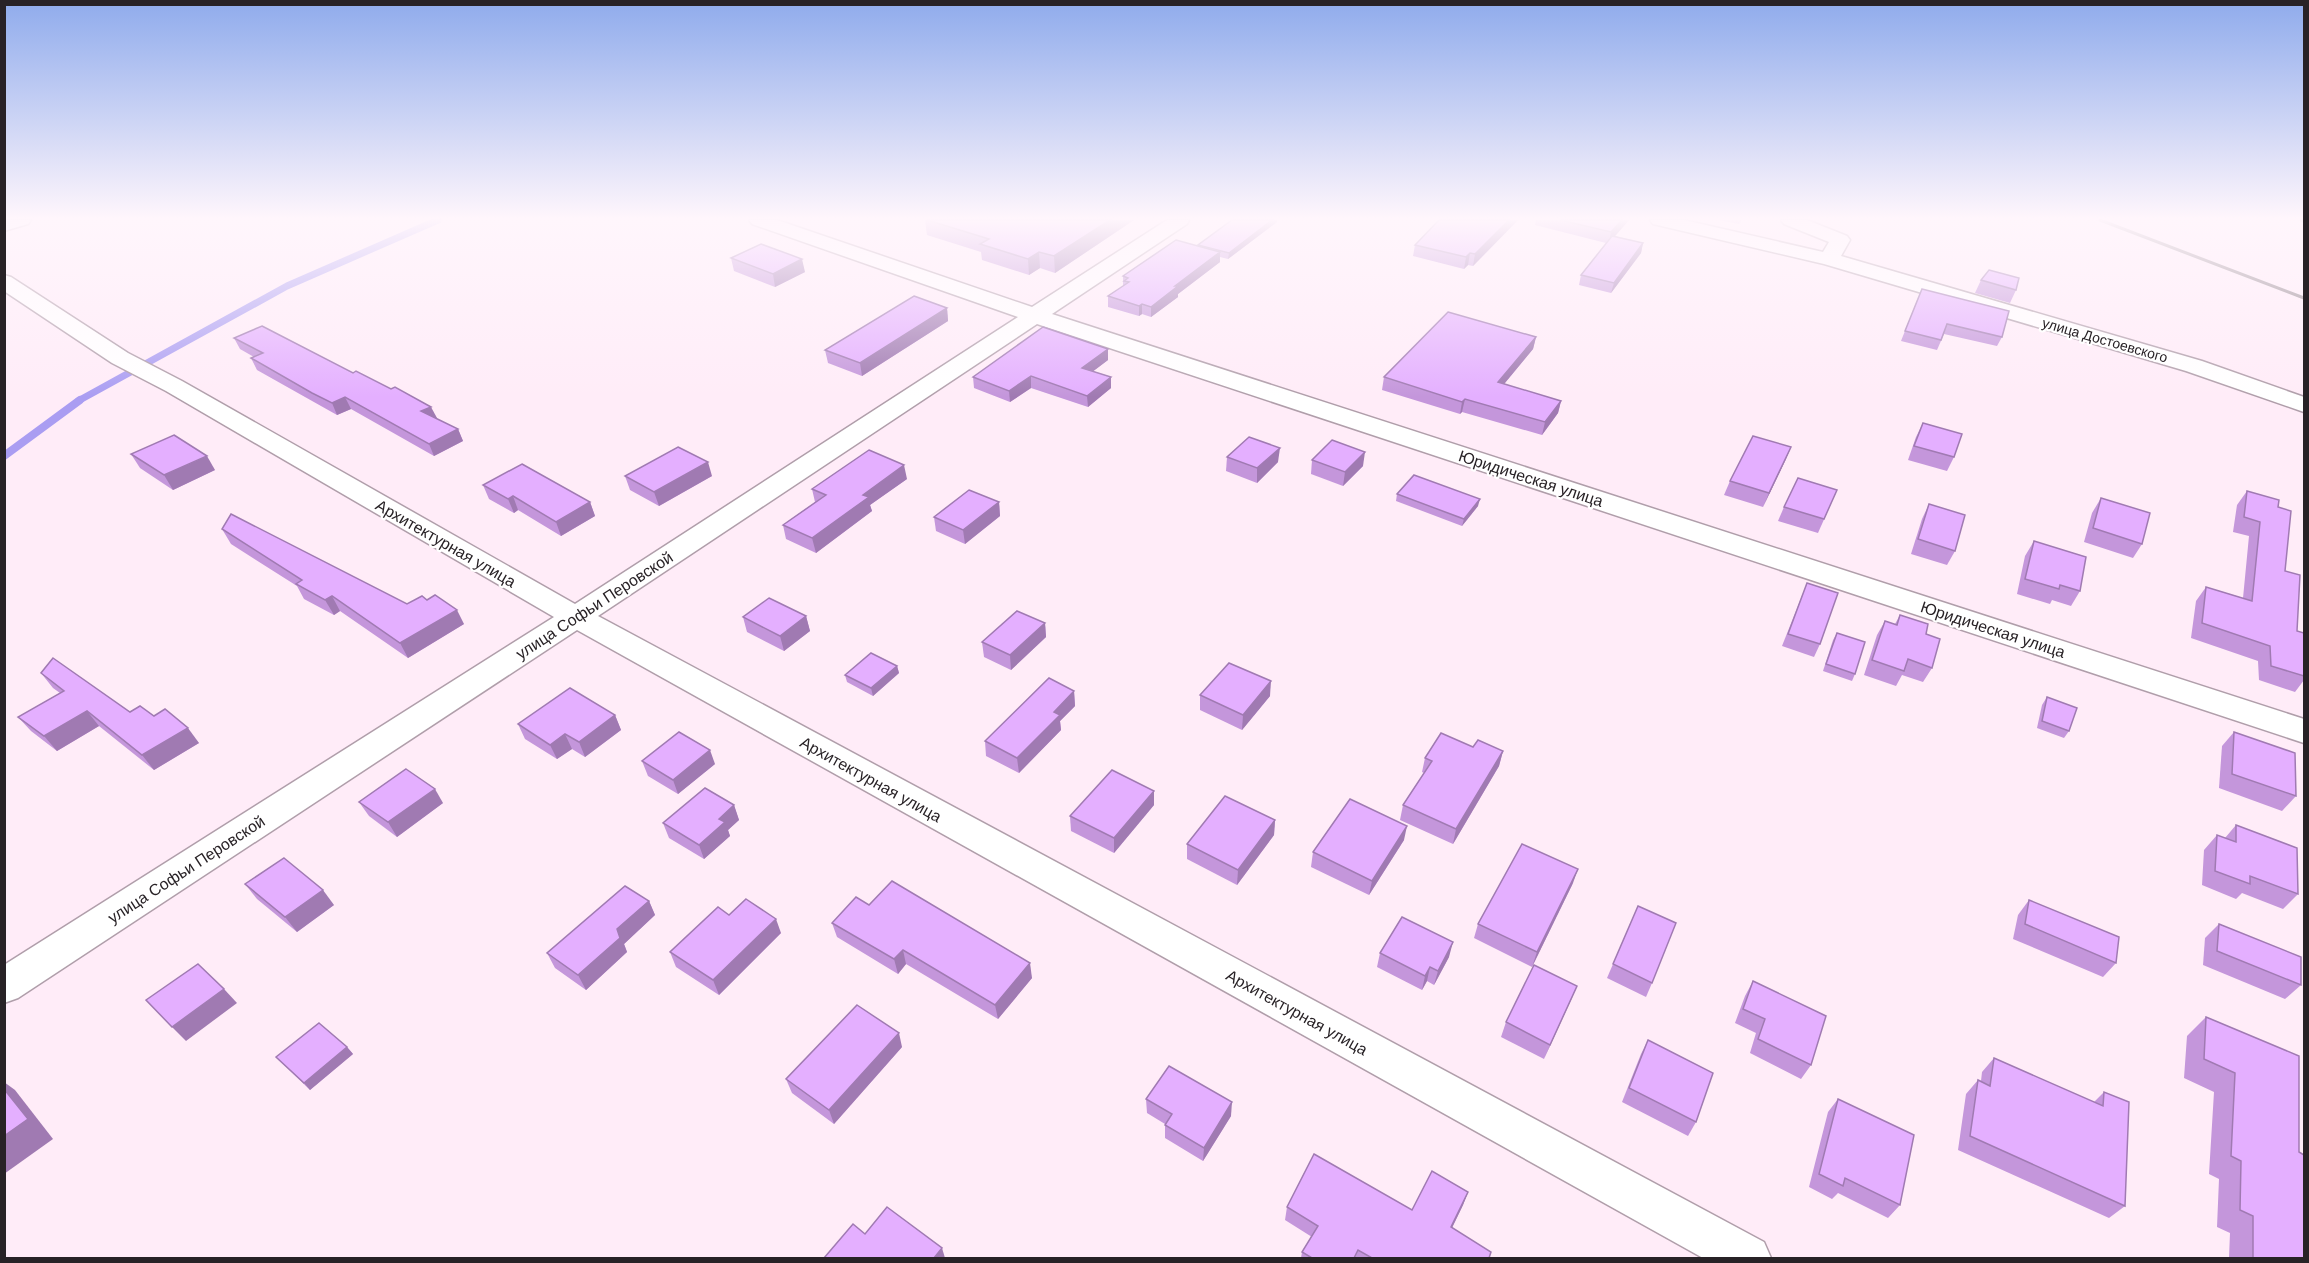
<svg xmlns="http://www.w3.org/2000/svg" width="2309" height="1263" viewBox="0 0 2309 1263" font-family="Arial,sans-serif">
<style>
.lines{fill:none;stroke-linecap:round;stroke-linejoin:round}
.stream-far1{stroke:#aa9df2;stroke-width:7}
.stream{stroke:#aa9df2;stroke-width:8}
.minor-casing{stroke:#b09eaa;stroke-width:3}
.minor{fill:#fff;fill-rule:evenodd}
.rail{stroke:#8d8088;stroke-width:3}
.wall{fill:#c496db}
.shaded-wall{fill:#a07ab2}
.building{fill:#e4afff;stroke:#a07ab2;stroke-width:1.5}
.labels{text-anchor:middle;stroke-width:4.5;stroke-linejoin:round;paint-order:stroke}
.far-street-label{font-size:14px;fill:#282226;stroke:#fff}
.street-label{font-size:16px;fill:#282226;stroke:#fff}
</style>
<rect width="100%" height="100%" fill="#ffecf8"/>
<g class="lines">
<!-- stream-far1 -->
<path class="stream-far1" d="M78 401 287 286 438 220"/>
<!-- stream -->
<path class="stream" d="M4 456 80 400"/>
<!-- minor casing -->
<g class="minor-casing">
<g id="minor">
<path d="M4 220H31L28 224 4 231Z"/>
<path d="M749 220H777L1032 307 1167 220H1189L1187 224 1052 314 2304 719V743L1037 324 598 616 1764 1242 1771 1258H1703L577 630 18 998 4 1003V965L554 617 166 391 112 363 4 291V275L11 277 128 353 182 381 575 604 1018 317 752 224Z"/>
<path d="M1650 220H1684L1823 252 1829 242 1784 224 1781 220H1807L1847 236 1850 240 1841 256 2202 361 2304 397V412L2186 371 1824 264 1653 224Z"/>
</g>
</g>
<!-- minor -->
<use href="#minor" class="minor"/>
<!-- rail -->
<g class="rail">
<path d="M2100 220 2304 298"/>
<path d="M2301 220 2304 221"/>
</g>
</g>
<!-- wall -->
<g class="wall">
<path d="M925 220H1134L1055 273 1040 268 1029 275 982 260 981 252 927 235Z"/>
<path d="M1518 220 1473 266 1468 265 1464 269 1413 256 1415 245Z"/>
<path d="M1536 220H1629L1615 236 1643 243 1641 253 1611 293 1579 285 1581 275 1606 243 1535 225Z"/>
<path d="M1718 220H1742L1739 224Z"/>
<path d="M1277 222 1228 259 1220 257V262L1178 294V297L1151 317 1142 314 1139 316 1108 307V296L1123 286V276L1198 246V245Z"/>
<path d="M731 258 805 272 775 287 734 271Z"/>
<path d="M1981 280 2016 290 2010 303 1975 293Z"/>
<path d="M1918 298 2002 337 1997 346 1944 334 1937 350 1901 341Z"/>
<path d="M947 308 948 321 862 376 828 363 825 350Z"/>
<path d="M1536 337 1533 349 1504 384 1561 401 1558 413 1542 435 1462 412 1460 414 1382 390 1384 377Z"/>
<path d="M234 338 437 418 436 419 458 429 463 441 434 456 351 409 337 415 257 370 251 358 254 357 240 349Z"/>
<path d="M1108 349V360L1093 371 1111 377V388L1088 407 1031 388 1010 402 974 388 973 377Z"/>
<path d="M1923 423 1954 457 1947 471 1908 460 1916 437Z"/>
<path d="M1791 447 1785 461 1763 507 1724 495 1730 481Z"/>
<path d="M131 454 215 470 173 490 140 468Z"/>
<path d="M1227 457 1278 462 1257 483 1226 471Z"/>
<path d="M1312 460 1363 466 1343 486 1311 474Z"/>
<path d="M625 476H712L659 506 630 490Z"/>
<path d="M907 479 870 505 872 511 816 553 786 539 783 525 815 502 812 489Z"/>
<path d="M483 485 590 502 595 516 561 536 518 510 514 513 489 499Z"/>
<path d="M1837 490 1818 533 1778 521 1784 507Z"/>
<path d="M2247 491 2278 507 2285 571 2297 631 2304 633V680L2295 692 2259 680 2258 661 2191 638 2196 601 2206 587 2243 598 2249 536 2233 532 2237 505Z"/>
<path d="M1397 494 1478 506 1462 526 1396 501Z"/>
<path d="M2101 498 2142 544 2133 558 2084 542 2092 513Z"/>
<path d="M999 502 1000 516 965 544 936 531 934 517Z"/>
<path d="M1929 504 1955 551 1947 565 1911 554 1922 519Z"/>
<path d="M222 529 407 604 464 624 408 658 340 611 334 615 304 599 297 586 231 544Z"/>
<path d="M2034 541 2080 591 2071 606 2052 600 2050 604 2017 594 2025 556Z"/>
<path d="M1807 583 1820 644 1814 657 1782 646Z"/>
<path d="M1900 615 1926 634 1932 668 1923 682 1902 675 1896 686 1864 675 1877 635 1885 621 1895 624Z"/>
<path d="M806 616 810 631 784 651 747 632 743 617Z"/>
<path d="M1045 623 1046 637 1011 670 984 657 982 642Z"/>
<path d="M1837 633 1855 674 1852 681 1823 671 1833 640Z"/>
<path d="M897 666 899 673 873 696 847 682 845 675Z"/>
<path d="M41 673 130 712 154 716 199 743 154 770 99 726 57 751 31 731 18 717 60 693 53 688Z"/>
<path d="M1074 691 1075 706 1060 721 1061 730 1019 773 986 756 985 741Z"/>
<path d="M1200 695 1270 696 1242 730 1200 710Z"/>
<path d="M2047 697 2069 731 2064 738 2037 728 2042 705Z"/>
<path d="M615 715 621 730 585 757 572 749 557 759 525 739 518 724Z"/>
<path d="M2234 732 2296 796 2282 811 2219 788 2222 746Z"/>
<path d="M1473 747 1503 751 1499 766 1453 844 1400 820 1403 805 1424 773 1422 772 1425 758Z"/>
<path d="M642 761 715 764 678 794 648 776Z"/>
<path d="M359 802 443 803 397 837 369 816Z"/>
<path d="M734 805 739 820 728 830 730 836 704 859 669 838 663 823Z"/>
<path d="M1154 805 1114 853 1071 831 1070 816Z"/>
<path d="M1275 820 1274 835 1237 885 1187 859V844Z"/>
<path d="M2236 825 2298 894 2283 909 2242 893 2236 899 2202 885 2204 850 2217 835 2225 838Z"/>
<path d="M1404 840 1369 895 1311 867 1313 852Z"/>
<path d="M1573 883 1532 967 1474 938 1478 924Z"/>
<path d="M245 884 334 905 297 932 257 899Z"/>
<path d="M2029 900 2116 963 2103 977 2013 939 2018 915Z"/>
<path d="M649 901 655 915 624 944 627 952 586 990 555 968 547 953Z"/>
<path d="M869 905 1032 978 998 1019 906 964 898 974 837 937 832 923Z"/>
<path d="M1638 906 1652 983 1646 997 1607 978Z"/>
<path d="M729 915 781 933 719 995 676 967 670 952Z"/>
<path d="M2219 924 2301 985 2285 999 2203 965 2205 938Z"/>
<path d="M1380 953 1449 957 1434 985 1427 981 1422 990 1377 967Z"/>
<path d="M1753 981 1811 1065 1801 1079 1750 1053 1756 1033 1735 1023 1745 996Z"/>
<path d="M1577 986 1544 1059 1501 1037 1506 1022Z"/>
<path d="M2206 1017 2299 1152 2304 1258H2229L2230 1233 2217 1227 2219 1179 2209 1174 2214 1092 2184 1078 2187 1036Z"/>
<path d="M1648 1040 1696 1122 1688 1136 1622 1102 1641 1054Z"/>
<path d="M347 1047 353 1054 310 1090 276 1057Z"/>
<path d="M902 1047 834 1124 792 1093 786 1079Z"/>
<path d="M1994 1058 2094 1102 2104 1092 2125 1206 2109 1218 1958 1150 1966 1094 1978 1080 1981 1081 1982 1072Z"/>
<path d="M1146 1099 1231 1116 1203 1161 1165 1138V1124L1147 1113Z"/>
<path d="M1838 1099 1900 1205 1888 1218 1838 1193 1832 1199 1809 1187 1828 1112Z"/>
<path d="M1468 1192 1463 1205 1452 1228 1489 1258H1301L1302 1252 1312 1237 1285 1220 1287 1207 1412 1210Z"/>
</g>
<!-- shaded-wall -->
<g class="shaded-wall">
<path d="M1110 220H1134L1055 273 1054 256Z"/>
<path d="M1272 220H1277V222L1228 259 1229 253Z"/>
<path d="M1509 220H1518L1473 266 1475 254Z"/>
<path d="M1622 220H1629L1609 243 1611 232Z"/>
<path d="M1643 243 1641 253 1611 293 1614 283Z"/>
<path d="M1039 252 1040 268 1029 275 1028 259Z"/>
<path d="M1220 252V262L1178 294V297L1151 317V307L1175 286Z"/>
<path d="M1470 253 1468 265 1464 269 1466 257Z"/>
<path d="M802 259 805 272 775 287 773 274Z"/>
<path d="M1142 304V314L1139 316V306Z"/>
<path d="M947 308 948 321 862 376 860 363Z"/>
<path d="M1536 337 1533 349 1495 395 1498 382Z"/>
<path d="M1108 349V360L1083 379 1082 368Z"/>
<path d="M1031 376V388L1010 402 1009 391Z"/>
<path d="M1111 377V388L1088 407 1087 396Z"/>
<path d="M345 397 351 409 337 415 332 403Z"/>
<path d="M1465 399 1462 412 1460 414 1462 402Z"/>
<path d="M1561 401 1558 413 1542 435 1545 422Z"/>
<path d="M431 407 437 418 426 423 421 411Z"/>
<path d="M458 429 463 441 434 456 429 444Z"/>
<path d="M1791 447 1785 461 1763 507 1769 493Z"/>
<path d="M1280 448 1278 462 1257 483V468Z"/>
<path d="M1365 452 1363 466 1343 486 1345 472Z"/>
<path d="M207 456 215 470 173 490 164 475Z"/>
<path d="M708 462 712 476 659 506 654 492Z"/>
<path d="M904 465 907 479 870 505 872 511 816 553 812 538 863 495Z"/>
<path d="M513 496 518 510 514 513 508 499Z"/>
<path d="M1480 499 1478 506 1462 526 1464 519Z"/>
<path d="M590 502 595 516 561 536 556 522Z"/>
<path d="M999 502 1000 516 965 544 963 530Z"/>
<path d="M332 596 340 611 334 615 325 600Z"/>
<path d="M457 610 464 624 408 658 400 643Z"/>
<path d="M806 616 810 631 784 651 780 636Z"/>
<path d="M1045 623 1046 637 1011 670 1010 655Z"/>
<path d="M897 666 899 673 873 696 871 688Z"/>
<path d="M1271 681 1270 696 1242 730 1243 715Z"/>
<path d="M1074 691 1075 706 1060 721 1061 730 1019 773 1017 758 1054 712Z"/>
<path d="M87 711 99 726 57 751 44 736Z"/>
<path d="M615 715 621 730 585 757 579 742Z"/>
<path d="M188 728 199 743 154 770 142 755Z"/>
<path d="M565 734 572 749 557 759 550 745Z"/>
<path d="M710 750 715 764 678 794 673 780Z"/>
<path d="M1503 751 1499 766 1453 844 1456 829Z"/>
<path d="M435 789 443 803 397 837 388 822Z"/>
<path d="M1154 791V805L1114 853V838Z"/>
<path d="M734 805 739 820 728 830 730 836 704 859 699 845 719 819Z"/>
<path d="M1275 820 1274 835 1237 885 1238 870Z"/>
<path d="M1407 826 1404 840 1369 895 1372 881Z"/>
<path d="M1578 869 1573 883 1532 967 1537 952Z"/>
<path d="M323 890 334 905 297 932 285 917Z"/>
<path d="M649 901 655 915 624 944 627 952 586 990 578 975 617 929Z"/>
<path d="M776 919 781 933 719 995 713 980Z"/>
<path d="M1453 942 1449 957 1434 985 1438 971Z"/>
<path d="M903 950 906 964 898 974 894 959Z"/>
<path d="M1030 963 1032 978 998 1019 995 1005Z"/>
<path d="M1430 967 1427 981 1422 990 1425 976Z"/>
<path d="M1577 986 1571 1000 1544 1059 1550 1045Z"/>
<path d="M224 989 237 1003 186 1041 172 1027Z"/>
<path d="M899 1033 902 1047 834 1124 829 1110Z"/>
<path d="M347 1047 353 1054 310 1090 304 1083Z"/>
<path d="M4 1082 15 1090 53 1139 4 1174Z"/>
<path d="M1232 1102 1231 1116 1203 1161 1204 1148Z"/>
<path d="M1468 1192 1463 1205 1446 1240 1451 1227Z"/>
<path d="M942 1248 945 1258H934Z"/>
</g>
<!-- building -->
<g class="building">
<path d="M927 220H1110L1054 256 1039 252 1028 259 980 244 989 239Z"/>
<path d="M1232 220H1272L1229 253 1198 245Z"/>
<path d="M1439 220H1509L1475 254 1470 253 1466 257 1415 245Z"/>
<path d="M1560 220H1622L1611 232Z"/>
<path d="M1612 236 1643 243 1614 283 1581 275Z"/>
<path d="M1176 240 1220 252 1175 286H1178L1151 307 1142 304 1139 306 1108 296 1129 282 1124 281 1128 278 1123 276Z"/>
<path d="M761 244 802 259 773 274 731 258Z"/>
<path d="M1989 270 2019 278 2016 290 1981 280Z"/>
<path d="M1922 289 2009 311 2002 337 1947 324 1941 340 1905 331Z"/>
<path d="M914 296 947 308 860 363 825 350Z"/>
<path d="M1448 312 1536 337 1498 382 1561 401 1545 422 1465 399 1462 402 1384 377Z"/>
<path d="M262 326 353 373 356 371 391 389 395 387 431 407 421 411 458 429 429 444 345 397 332 403 312 393 251 358 263 353 234 338Z"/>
<path d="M1043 327 1108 349 1082 368 1111 377 1087 396 1031 376 1009 391 973 377Z"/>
<path d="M1923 423 1962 434 1954 457 1914 446Z"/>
<path d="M174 435 207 456 164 475 131 454Z"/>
<path d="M1753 436 1791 447 1769 493 1730 481Z"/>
<path d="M1249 437 1280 448 1257 468 1227 457Z"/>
<path d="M1332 440 1365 452 1345 472 1312 460Z"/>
<path d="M678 447 708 462 654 492 625 476Z"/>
<path d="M869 450 904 465 863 495 869 497 812 538 783 525 826 495 812 489Z"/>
<path d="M522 464 590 502 556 522 513 496 508 499 483 485Z"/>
<path d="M1414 475 1480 499 1464 519 1397 494Z"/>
<path d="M1798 478 1837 490 1824 519 1784 507Z"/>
<path d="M969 490 999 502 963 530 934 517Z"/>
<path d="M2247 491 2279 500 2278 507 2291 511 2285 571 2300 575 2297 631 2304 633V676L2271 666 2270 646 2202 623 2206 587 2252 601 2260 522 2244 517Z"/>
<path d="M2101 498 2150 513 2142 544 2093 528Z"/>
<path d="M1929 504 1965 515 1955 551 1918 539Z"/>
<path d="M231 514 407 604 422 596 427 600 435 595 457 610 400 643 332 596 325 600 296 584 302 580 222 529Z"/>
<path d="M2034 541 2086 557 2080 591 2060 585 2059 589 2025 579Z"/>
<path d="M1807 583 1838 593 1820 644 1788 634Z"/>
<path d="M769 598 806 616 780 636 743 617Z"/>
<path d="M1017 611 1045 623 1010 655 982 642Z"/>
<path d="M1900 615 1928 624 1926 634 1940 639 1932 668 1908 659 1904 671 1872 660 1885 621 1897 625Z"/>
<path d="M1837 633 1865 642 1855 674 1826 664Z"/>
<path d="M871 653 897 666 871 688 845 675Z"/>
<path d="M53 658 130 712 140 706 154 716 165 709 188 728 142 755 87 711 44 736 18 717 64 691 41 673Z"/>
<path d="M1229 663 1271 681 1243 715 1200 695Z"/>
<path d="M1049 678 1074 691 1054 712 1060 715 1017 758 985 741Z"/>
<path d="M570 688 615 715 579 742 565 734 550 745 518 724Z"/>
<path d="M2047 697 2077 708 2069 731 2042 721Z"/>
<path d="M679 732 710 750 673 780 642 761Z"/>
<path d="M2234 732 2295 753 2296 796 2232 774Z"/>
<path d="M1441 733 1473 747 1478 740 1503 751 1456 829 1403 805 1432 761 1425 758Z"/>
<path d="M406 769 435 789 388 822 359 802Z"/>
<path d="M1112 770 1154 791 1114 838 1070 816Z"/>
<path d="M705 788 734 805 719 819 725 822 699 845 663 823Z"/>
<path d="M1225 796 1275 820 1238 870 1187 844Z"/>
<path d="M1350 799 1407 826 1372 881 1313 852Z"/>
<path d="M2236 825 2297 848 2298 894 2250 876V884L2215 871 2217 835 2236 842Z"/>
<path d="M1522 844 1578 869 1537 952 1478 924Z"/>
<path d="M284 858 323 890 285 917 245 884Z"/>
<path d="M892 881 1030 963 995 1005 903 950 894 959 832 923 856 897 869 905Z"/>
<path d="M625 886 649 901 617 929 620 938 578 975 547 953Z"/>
<path d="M746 899 776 919 713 980 670 952 718 907 729 915Z"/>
<path d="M2029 900 2119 937 2116 963 2025 924Z"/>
<path d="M1638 906 1676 923 1652 983 1613 964Z"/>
<path d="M1402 917 1453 942 1438 971 1430 967 1425 976 1380 953Z"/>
<path d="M2219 924 2301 957V985L2217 951Z"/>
<path d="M198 964 224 989 172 1027 146 1000Z"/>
<path d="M1534 965 1577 986 1550 1045 1506 1022Z"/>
<path d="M1753 981 1826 1016 1811 1065 1758 1039 1765 1019 1743 1009Z"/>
<path d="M857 1005 899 1033 829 1110 786 1079Z"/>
<path d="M2206 1017 2299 1056V1152L2304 1155V1258H2253V1216L2240 1210 2241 1161 2231 1156 2235 1073 2204 1059Z"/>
<path d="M319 1023 347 1047 304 1083 276 1057Z"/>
<path d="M1648 1040 1713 1073 1696 1122 1629 1088Z"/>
<path d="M1994 1058 2103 1106 2104 1092 2129 1102 2125 1206 1970 1136 1978 1080 1990 1086Z"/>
<path d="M1169 1066 1232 1102 1204 1148 1165 1125 1172 1114 1146 1099Z"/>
<path d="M4 1089 28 1119 4 1136Z"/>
<path d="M1838 1099 1914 1135 1900 1205 1845 1178 1843 1186 1819 1174Z"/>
<path d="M1314 1154 1412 1210 1432 1171 1468 1192 1451 1227 1491 1252 1489 1258H1372L1358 1250 1354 1258H1312L1302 1252 1318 1226 1287 1207Z"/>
<path d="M887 1207 942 1248 934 1258H824L853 1224 865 1234Z"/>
</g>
<!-- sky -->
<linearGradient id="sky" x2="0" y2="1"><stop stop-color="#8fabec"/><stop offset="0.55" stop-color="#fff6fc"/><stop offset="1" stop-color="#fff6fc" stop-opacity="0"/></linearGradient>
<rect width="2309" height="397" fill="url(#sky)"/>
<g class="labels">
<!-- far-street labels -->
<g class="far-street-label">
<text transform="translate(2105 340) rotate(16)" y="5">улица Достоевского</text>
</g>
<!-- street labels -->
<g class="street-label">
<text transform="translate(1531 478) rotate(18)" y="6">Юридическая улица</text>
<text transform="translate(446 543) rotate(30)" y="6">Архитектурная улица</text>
<text transform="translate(594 605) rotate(-33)" y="6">улица Софьи Перовской</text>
<text transform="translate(1993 629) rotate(18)" y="6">Юридическая улица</text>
<text transform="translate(871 779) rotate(29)" y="6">Архитектурная улица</text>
<text transform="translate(186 869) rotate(-33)" y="6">улица Софьи Перовской</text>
<text transform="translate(1297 1012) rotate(29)" y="6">Архитектурная улица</text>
</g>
</g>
<!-- border -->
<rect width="2309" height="1263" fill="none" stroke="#282226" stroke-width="12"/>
</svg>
